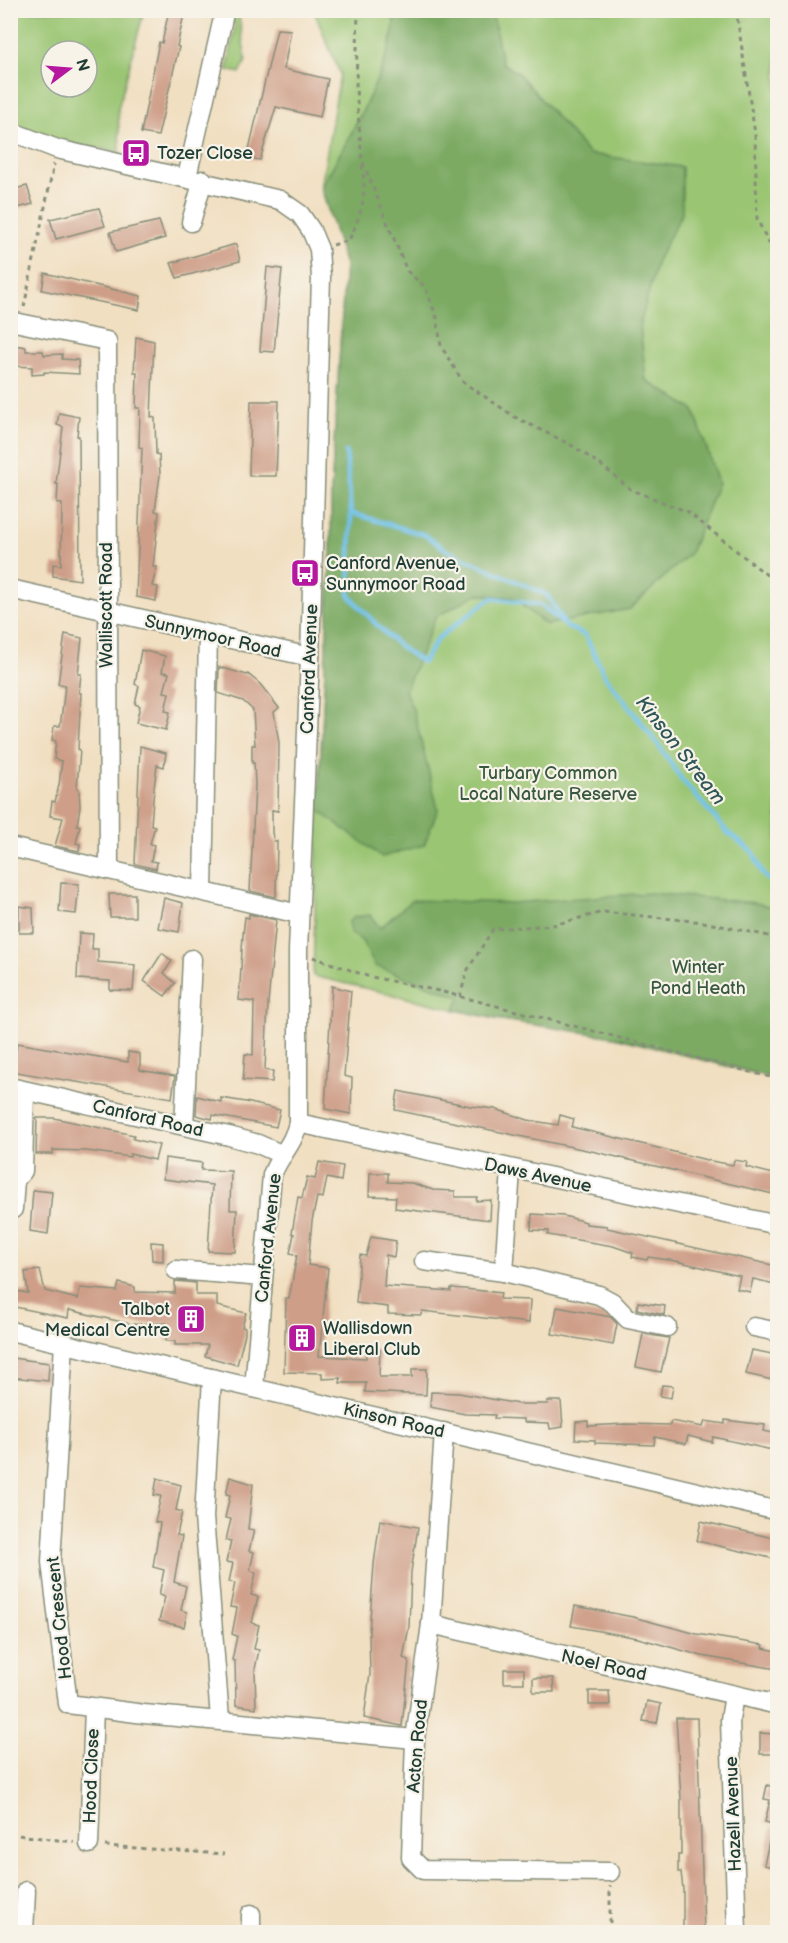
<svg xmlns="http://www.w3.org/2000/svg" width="788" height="1943" viewBox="0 0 788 1943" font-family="'Balsamiq Sans',sans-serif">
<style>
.green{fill:#9ac572;stroke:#5c8153;stroke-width:1.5;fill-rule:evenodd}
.forest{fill:#7baa64;stroke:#4d744c;stroke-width:1.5}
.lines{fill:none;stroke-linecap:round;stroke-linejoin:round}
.stream{stroke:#6ec1ea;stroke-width:4.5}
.building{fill:#ce9e88}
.minor-casing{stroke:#888e7a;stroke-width:21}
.path{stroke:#888e7a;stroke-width:3;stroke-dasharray:4.5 4.5;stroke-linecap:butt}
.minor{stroke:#fff;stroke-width:18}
.labels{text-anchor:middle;stroke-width:4.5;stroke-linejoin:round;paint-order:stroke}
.poi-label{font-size:18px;fill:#1f3d34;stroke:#f7f3e8;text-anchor:start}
.street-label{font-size:18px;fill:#1f3d34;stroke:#f7f3e8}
.park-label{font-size:18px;fill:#385840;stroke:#f7f3e8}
.water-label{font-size:20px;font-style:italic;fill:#2f5758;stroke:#f7f3e8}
</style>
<rect width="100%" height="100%" fill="#f7f3e8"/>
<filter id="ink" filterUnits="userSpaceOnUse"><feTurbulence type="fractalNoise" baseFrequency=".0167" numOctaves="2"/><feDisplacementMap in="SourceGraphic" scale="12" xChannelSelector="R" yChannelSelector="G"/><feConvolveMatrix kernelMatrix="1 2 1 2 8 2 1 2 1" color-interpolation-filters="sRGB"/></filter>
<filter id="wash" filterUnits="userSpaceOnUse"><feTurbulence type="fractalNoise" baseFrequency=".008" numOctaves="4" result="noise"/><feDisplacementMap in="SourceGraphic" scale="24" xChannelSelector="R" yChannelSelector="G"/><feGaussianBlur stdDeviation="1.35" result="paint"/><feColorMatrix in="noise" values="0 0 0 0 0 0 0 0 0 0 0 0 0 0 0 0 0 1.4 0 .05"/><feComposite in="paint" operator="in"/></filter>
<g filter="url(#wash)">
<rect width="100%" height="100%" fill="#f1dfc1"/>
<!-- green -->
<g class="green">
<path d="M10 11H144L118 109 120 152 56 142 11 123ZM51 51H87V87H51Z"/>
<path d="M213 11H238L246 61 240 73 227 70 235 27 233 20 212 15Z"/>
<path d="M314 11H777V1079L615 1037 496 1019 313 976 318 810 331 549V493L345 265 321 187 340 74Z"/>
</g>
<!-- forest -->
<g class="forest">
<path d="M393 11H492L502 63 518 73 589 154 682 167V213L657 261 640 325 646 380 694 410 718 483 690 553 630 609 546 625 513 598 477 594 436 617 405 691 413 709 438 809 424 845 382 857 318 810 331 549V493L345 265 321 187C342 151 402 48 393 11Z"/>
<path d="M650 893 756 903 777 908V1079L615 1037 496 1019 455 1010 460 997 375 966 362 941 351 933 349 921 355 917 370 915 380 928 412 900 512 903Z"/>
</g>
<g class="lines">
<!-- stream -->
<g class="stream">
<path d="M346 452 351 513 349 595C371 619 394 646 423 662L438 638 491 598 541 605 567 627 585 635 605 676 657 743 682 780 728 833 753 852 763 875 778 887"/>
<path d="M351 513 425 535 448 551 547 595 564 623"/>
</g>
</g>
<g id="blocks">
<!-- building -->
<g class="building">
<path d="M169 10H185L177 46 179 47 158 136 141 133 159 42 162 43Z"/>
<path d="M277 29 291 30 284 69 328 79 320 117 276 107 260 160 247 158Z"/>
<path d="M27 186 33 204 10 210V190Z"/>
<path d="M99 208 105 226 56 239 50 219Z"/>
<path d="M159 221 165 238 116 252 110 232Z"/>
<path d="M236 244 240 261 177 278 171 263Z"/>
<path d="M267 267 282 269 274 352 260 351Z"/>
<path d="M45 273 141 296 139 310 42 290Z"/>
<path d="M136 337 154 341 151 417 155 418 156 454 159 455 160 475 155 511 159 512 153 567H157L152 586 158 587 156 601 136 597 142 448 139 447 140 408H136L137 372H134Z"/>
<path d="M14 345 26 347V351H43L44 355 62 354V359L78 360 79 374 44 372V374L32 375V367L14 366Z"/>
<path d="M251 401H279L276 476H249Z"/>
<path d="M59 413 79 417 77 436H79L80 580 53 576V564L61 565 62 504 57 503 58 484H56L63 427 57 425Z"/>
<path d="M65 634 82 638 78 674H81L79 693H81L78 749 80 750 77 788 79 789 80 807 77 825 80 826 76 843 80 844 79 851 55 846 63 818 50 816 52 801 55 802 59 785 62 761 54 759 56 741 52 740 54 726H60L63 704 65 685 58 684Z"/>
<path d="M141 650 165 656 162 672 169 673 164 692 169 693 165 711 170 712 166 730 136 723 140 706 135 704 139 686 135 684Z"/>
<path d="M219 667 247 675 248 674 260 684 279 708 274 712 279 743 278 811 272 810V833L274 841H277L276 897 250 891 255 785 254 763H252V745H255L253 710 243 701 218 693Z"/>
<path d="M140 746 166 753 164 767 157 765 154 788 151 825 155 826 150 844 154 845 151 861 157 862 156 869 135 864Z"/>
<path d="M61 883 79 884 76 914 59 912Z"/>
<path d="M109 894H135V917H110Z"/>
<path d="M164 898 183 903 179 932 158 928Z"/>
<path d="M19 906 33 908 34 933H19Z"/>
<path d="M249 914 276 920 268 1003 265 1070 273 1071 272 1082 243 1080 245 1054 253 1055 254 1002 239 1000 243 934 245 917 249 918Z"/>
<path d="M79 933 93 934 92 949H98V962L135 965 133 991 110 990V981L77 979Z"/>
<path d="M162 953 172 961 164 973 175 983 165 996 144 981Z"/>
<path d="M332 986 351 991 344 1076 352 1078 351 1114 325 1109Z"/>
<path d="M17 1043 128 1062V1052L140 1054V1070L175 1076 172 1098 10 1071 13 1052H16Z"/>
<path d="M398 1091 470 1106 495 1109 528 1120 558 1125 560 1115 574 1119 572 1127 711 1161 733 1165 734 1160 747 1162 746 1167 777 1175V1195L596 1152 395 1110Z"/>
<path d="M197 1096 221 1102V1098L246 1102 280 1110 276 1127 213 1115 212 1119 196 1115Z"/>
<path d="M37 1118H54L134 1135 133 1139 159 1145 155 1160 130 1154V1157L87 1151 53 1150V1154H36Z"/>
<path d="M165 1158 202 1163 201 1170 231 1171 230 1210H237L235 1252 208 1251 212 1185 163 1179Z"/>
<path d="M319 1162 343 1166 341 1181 327 1178 323 1198 317 1197 312 1221 308 1265 328 1268 319 1356 366 1358V1348L380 1350 379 1377H412V1369H427L426 1395 365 1392 366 1383H340L341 1378 322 1379V1373L284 1372 286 1298 289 1299 297 1255 290 1253 294 1234 292 1233 298 1197 302 1198 307 1177 315 1179Z"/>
<path d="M370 1173H388V1182L412 1183 433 1190 455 1191V1197H477L476 1201 491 1200 490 1220 395 1208 396 1197 369 1196Z"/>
<path d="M33 1190 52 1192 48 1234 30 1231Z"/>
<path d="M532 1214 564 1216 586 1222V1224L607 1226V1228L777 1266 775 1284 753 1279 750 1292 737 1289 740 1276 676 1261 648 1257 647 1260 632 1257 633 1253 613 1246 548 1235 549 1231 531 1230Z"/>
<path d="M371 1237 396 1241 394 1257 386 1255 384 1286 451 1291V1288L465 1289 501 1293 500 1299 530 1300 529 1323 422 1311 421 1315 388 1314V1307L356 1303 360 1255 366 1256Z"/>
<path d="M151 1242 163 1243V1261L152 1260Z"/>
<path d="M40 1270 45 1291 78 1299 80 1288 117 1291 119 1283 135 1287V1292L175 1293V1281L196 1283V1295H217V1306L246 1313 242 1327 245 1328V1334L237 1365 205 1356 208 1345H175V1341H166V1323L131 1324 69 1310 68 1318 10 1306V1290L28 1293 25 1272Z"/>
<path d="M638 1302 665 1306 664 1315 637 1309Z"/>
<path d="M557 1307 611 1317 617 1324 613 1345 552 1334Z"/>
<path d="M643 1334 669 1338 661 1372 636 1367Z"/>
<path d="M752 1350 777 1355V1381L746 1374Z"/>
<path d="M12 1358 49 1363 48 1381 11 1377Z"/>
<path d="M662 1385 673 1386 671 1398 660 1396Z"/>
<path d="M431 1392 459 1393 518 1404H548L547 1401H561L563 1427 550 1429 549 1423 524 1422V1419L494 1418 495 1415 465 1414 430 1407Z"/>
<path d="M725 1420 765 1425 764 1431 777 1434V1451L713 1437 712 1442 688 1436 686 1444 655 1437 654 1445 595 1443V1440L575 1439 576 1422 588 1421V1426L625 1424 670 1425 671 1421 703 1427 705 1421 725 1424Z"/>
<path d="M230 1477 253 1484 248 1529 254 1530 249 1551 254 1552 250 1570 256 1573 251 1595 258 1597 252 1623 259 1625 254 1649 259 1650 255 1669 256 1708 236 1705 235 1661 232 1660 237 1636 232 1634 237 1608 230 1607 235 1583 229 1582 233 1563 226 1562 231 1541 226 1540 231 1519 225 1518 230 1495 226 1494Z"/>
<path d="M157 1478 181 1485 176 1510 182 1512 177 1535 182 1536 174 1582 186 1586 181 1610 187 1612 184 1627 159 1621 165 1597 159 1595 164 1570 153 1567 160 1523 155 1522 161 1496 154 1495Z"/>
<path d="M380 1520 418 1527 411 1572 409 1627 403 1658 409 1660 402 1726 364 1718 370 1674 369 1632 374 1564Z"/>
<path d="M701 1521 777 1539 775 1559 697 1541Z"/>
<path d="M575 1606 633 1617 697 1634 764 1645 763 1648 777 1651V1669L702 1656 638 1638 571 1626Z"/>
<rect x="504" y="1669" width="20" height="14"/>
<path d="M533 1678H553L554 1692H533Z"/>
<path d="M589 1691H609L610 1705H589Z"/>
<path d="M647 1701 661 1704 657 1723 643 1721Z"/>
<path d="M676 1718H697L704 1932H683V1889L681 1872H678V1855H681V1799Z"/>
<path d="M760 1733 774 1734V1754H760Z"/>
<path d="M767 1785 777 1788V1825L765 1822 770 1800 764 1799Z"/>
<path d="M772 1827H777V1868L764 1865Z"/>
</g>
</g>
</g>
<g filter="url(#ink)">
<use href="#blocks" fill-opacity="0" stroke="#888e7a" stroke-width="1.5"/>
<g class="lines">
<!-- minor casing -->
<g class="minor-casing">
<g id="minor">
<path d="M10 131 57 149 280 200 300 214 311 230 319 249 321 277 310 657 298 951V1123C293 1146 279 1155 272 1175L254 1388"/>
<path d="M187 177 223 18"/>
<path d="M191 222 203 180"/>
<path d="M10 321 107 341 109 870"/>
<path d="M10 589 310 657"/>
<path d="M10 847 299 914"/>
<path d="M203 891 208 634"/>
<path d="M10 1087 229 1136 258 1144 283 1155"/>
<path d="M298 1123 778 1225"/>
<path d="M184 1126 192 959"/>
<path d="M13 1209 15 1180 23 1171 25 1091"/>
<path d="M424 1261 504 1272 511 1170"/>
<path d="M176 1270 263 1277"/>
<path d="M504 1272 599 1295 612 1302 628 1319 667 1327"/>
<path d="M754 1327 778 1332"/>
<path d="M10 1331 778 1511"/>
<path d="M64 1343 51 1562 68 1704 144 1714 415 1739"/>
<path d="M212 1378 204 1517 220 1719"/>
<path d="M444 1432 431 1624 415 1739 411 1858 423 1870 610 1872"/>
<path d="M431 1624 778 1705"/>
<path d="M734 1695 730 1720 737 1932"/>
<path d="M89 1844 94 1708"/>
<path d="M24 1932 26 1891"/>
<path d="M251 1932V1914"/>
</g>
</g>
<!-- path -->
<g class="path">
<path d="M358 10 356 89 362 160 407 271 425 287 437 318 441 346 463 382 515 417 571 445 601 465 630 489 688 512 778 584"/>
<path d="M736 10 755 134 757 219 778 262"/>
<path d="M10 157 14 159 16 175 10 177"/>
<path d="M333 245 349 240C362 211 367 198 362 165"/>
<path d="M24 307 54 164"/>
<path d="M313 957 367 976 439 991 778 1079"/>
<path d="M460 997 467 971 493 929 553 925 603 912 703 922 778 938"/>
<path d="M10 1834 74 1842"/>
<path d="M105 1846 224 1854"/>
<path d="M610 1932V1886"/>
</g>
<!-- minor -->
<use href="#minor" class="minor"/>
</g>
</g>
<!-- icons -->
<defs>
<g id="bus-square" transform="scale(1.5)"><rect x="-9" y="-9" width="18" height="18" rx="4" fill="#b5179e" stroke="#f7f3e8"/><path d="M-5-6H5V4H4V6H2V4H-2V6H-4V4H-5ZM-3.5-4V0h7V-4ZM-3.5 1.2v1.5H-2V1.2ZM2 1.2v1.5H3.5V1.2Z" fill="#fff"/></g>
<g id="building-square" transform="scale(1.5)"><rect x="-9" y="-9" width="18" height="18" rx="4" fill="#b5179e" stroke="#f7f3e8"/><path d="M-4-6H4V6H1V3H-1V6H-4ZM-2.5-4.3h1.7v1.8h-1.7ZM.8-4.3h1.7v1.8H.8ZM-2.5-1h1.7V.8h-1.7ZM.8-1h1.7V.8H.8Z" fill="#fff"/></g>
</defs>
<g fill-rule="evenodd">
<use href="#bus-square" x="136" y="153"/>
<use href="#bus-square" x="305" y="573"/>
<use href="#building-square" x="191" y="1319"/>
<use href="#building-square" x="302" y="1338"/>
</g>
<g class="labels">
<!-- poi labels -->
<g class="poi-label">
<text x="157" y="159">Tozer Close</text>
<text x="326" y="569">Canford Avenue,<tspan x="326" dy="21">Sunnymoor Road</tspan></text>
<text x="170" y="1315" text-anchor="end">Talbot<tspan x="170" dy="21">Medical Centre</tspan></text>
<text x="323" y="1334">Wallisdown<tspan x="323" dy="21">Liberal Club</tspan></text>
</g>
<!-- street labels -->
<g class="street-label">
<text transform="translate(106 605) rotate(-90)" y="6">Walliscott Road</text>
<text transform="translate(213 636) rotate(13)" y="6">Sunnymoor Road</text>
<text transform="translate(309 669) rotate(-88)" y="6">Canford Avenue</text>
<text transform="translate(148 1118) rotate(13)" y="6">Canford Road</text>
<text transform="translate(538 1175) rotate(12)" y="6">Daws Avenue</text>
<text transform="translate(268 1238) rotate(-84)" y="6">Canford Avenue</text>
<text transform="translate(394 1420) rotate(13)" y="6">Kinson Road</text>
<text transform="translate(59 1618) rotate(-96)" y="6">Hood Crescent</text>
<text transform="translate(604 1665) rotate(13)" y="6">Noel Road</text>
<text transform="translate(417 1746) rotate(-85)" y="6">Acton Road</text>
<text transform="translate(91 1776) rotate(-88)" y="6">Hood Close</text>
<text transform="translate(733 1814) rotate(-92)" y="6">Hazell Avenue</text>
</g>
<!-- park labels -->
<g class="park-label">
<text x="548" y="779">Turbary Common<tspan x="548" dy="21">Local Nature Reserve</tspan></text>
<text x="698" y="973">Winter<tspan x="698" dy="21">Pond Heath</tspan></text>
</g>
<!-- water labels -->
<g class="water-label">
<text transform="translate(681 750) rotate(52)" y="7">Kinson Stream</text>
</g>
</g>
<!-- margin -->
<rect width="788" height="1943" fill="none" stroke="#f7f3e8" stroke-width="36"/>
<!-- north arrow -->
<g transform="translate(69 69) rotate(74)"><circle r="28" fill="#f7f3e8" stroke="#a1aaa0" stroke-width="1.5"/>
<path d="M0-4.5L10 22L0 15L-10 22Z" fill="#b5179e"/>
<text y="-9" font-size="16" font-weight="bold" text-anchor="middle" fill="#1f3d34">N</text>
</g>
</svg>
